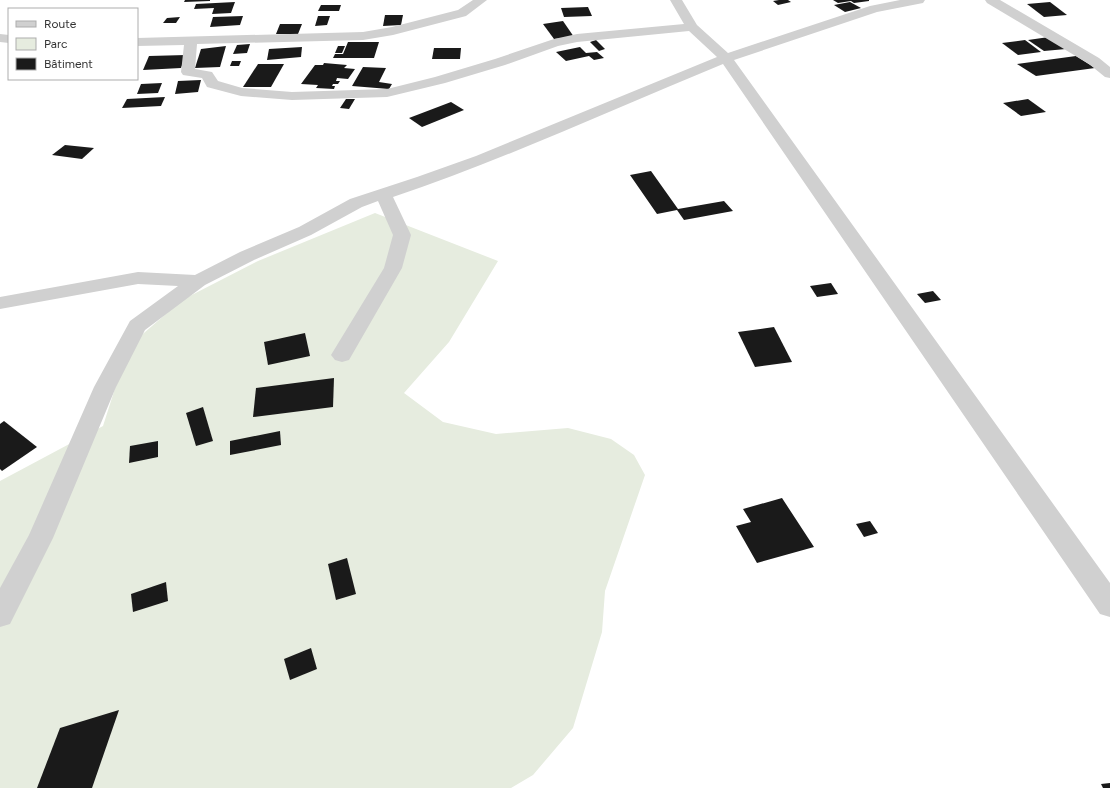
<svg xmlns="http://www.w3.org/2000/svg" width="1110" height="788" viewBox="0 0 1110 788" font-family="Figtree,sans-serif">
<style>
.green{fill:#e6ecdf}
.building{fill:#1a1a1a}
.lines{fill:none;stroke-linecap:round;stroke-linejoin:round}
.street{fill:#d0d0d0;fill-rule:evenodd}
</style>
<rect width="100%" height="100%" fill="#fff"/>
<!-- green -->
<path class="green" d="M375 213 498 261 449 342 404 393 443 422 496 434 568 428 611 439 634 455 645 475 605 591 602 632 573 728 533 775 511 788H0V481L103 426 118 379 137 339 182 300 258 261Z"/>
<!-- building -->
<g class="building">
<path d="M185 0H210V1L184 2Z"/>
<path d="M779 0H788L791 2 778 5 773 1Z"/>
<path d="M833 0H869V1L854 3 851 1 838 3Z"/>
<path d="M235 2 231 13 212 14 214 8 194 9 196 4Z"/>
<path d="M850 2 861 8 845 12 834 5Z"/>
<path d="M1050 2 1067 15 1044 17 1027 4Z"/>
<path d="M321 5H341L339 11H318Z"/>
<path d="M588 7 592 16 564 17 561 8Z"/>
<path d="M385 15H403L401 25 383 26Z"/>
<path d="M243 16 240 25 210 27 213 17Z"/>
<path d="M318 16H330L327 25 315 26Z"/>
<path d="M180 17 176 23H163L167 18Z"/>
<path d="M563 21 574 37 554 39 543 24Z"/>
<path d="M280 24H302L298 34H276Z"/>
<path d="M1049 37 1066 49 1044 51 1028 40Z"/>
<path d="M596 40 605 49 599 51 590 42Z"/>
<path d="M1025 40 1041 52 1018 55 1002 43Z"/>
<path d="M348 42H379L374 58H333L335 54H343Z"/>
<path d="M250 44 247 53 233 54 237 45Z"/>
<path d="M226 46 220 67 195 68 201 49Z"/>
<path d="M338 46H345L342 53H335Z"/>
<path d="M302 47 301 57 267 60 269 49Z"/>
<path d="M580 47 586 53 597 52 604 58 594 60 589 56 566 61 556 52Z"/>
<path d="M434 48H461L460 59H432Z"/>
<path d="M186 55 181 68 143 70 149 56Z"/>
<path d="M1076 56 1095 68 1036 76 1017 64Z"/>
<path d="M232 61H241L239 66H230Z"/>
<path d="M324 63 347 65 344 68 355 69 348 79 337 78 336 81H340L338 84H333L332 86H335L334 89 316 88 318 85 301 84 315 65H323Z"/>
<path d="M258 64H284L271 87H243Z"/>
<path d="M363 67 386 68 379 82 392 84 389 89 352 86Z"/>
<path d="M201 80 198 92 175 94 178 81Z"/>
<path d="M162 83 158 93 137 94 141 84Z"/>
<path d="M165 97 161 106 122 108 127 99Z"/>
<path d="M346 99H355L349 109 340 108Z"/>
<path d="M1028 99 1046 112 1021 116 1003 103Z"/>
<path d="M451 102 464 110 422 127 409 118Z"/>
<path d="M65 145 94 148 82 159 52 155Z"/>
<path d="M651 171 678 209 724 201 733 211 684 220 677 210 657 214 630 175Z"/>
<path d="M831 283 838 294 817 297 810 286Z"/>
<path d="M933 291 941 300 925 303 917 294Z"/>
<path d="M774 327 792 362 755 367 738 332Z"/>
<path d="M305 333 310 356 268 365 264 342Z"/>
<path d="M334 378 333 407 253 417 256 388Z"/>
<path d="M203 407 213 441 196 446 186 413Z"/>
<path d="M4 421 37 447 2 471 0 469V424Z"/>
<path d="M280 431 281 445 230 455V441Z"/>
<path d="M158 441V457L129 463 130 446Z"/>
<path d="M782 498 814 547 757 563 736 526 751 522 743 509Z"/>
<path d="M870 521 878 533 864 537 856 524Z"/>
<path d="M347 558 356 594 336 600 328 564Z"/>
<path d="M166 582 168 601 133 612 131 594Z"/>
<path d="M311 648 317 669 290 680 284 659Z"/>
<path d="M119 710 92 788H37L60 728Z"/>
<path d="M1110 783V788H1103L1101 784Z"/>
</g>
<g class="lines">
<!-- street -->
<g class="street">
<path d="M473 0H487L466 16 393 35 363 40 197 44 195 69 212 72 218 81 242 88 292 92 387 89 435 77 495 59 554 39 577 34 684 24 670 0H682L697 25 728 53 870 6 900 0H925L923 3 877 12 734 60 1110 583V617L1100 614 723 64C613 109 506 159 393 197L411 235 402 268 349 360 342 362 335 360 331 355 384 268 393 235 378 201 362 207 311 235 254 260 205 285 145 330 116 387 53 538 10 624 0 627V588L29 535 94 387 130 321 178 286 138 284 0 309V297L138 272 195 275 240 252 299 227 350 199 417 177 476 156 717 57 689 31 577 42 558 46 505 65 445 83 387 97 292 100 241 96 207 87 202 78 183 75 181 72 184 45 137 46V38L363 32 392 27 458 10Z"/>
<path d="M985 0H1000L1099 58 1110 67V78L1105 77 1089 64 987 3Z"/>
<path d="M0 34 9 35V43L0 42Z"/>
</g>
</g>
<!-- legend -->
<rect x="8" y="8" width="130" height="72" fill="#ffffff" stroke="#adadad"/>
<rect x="16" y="21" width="20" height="6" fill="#d0d0d0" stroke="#adadad"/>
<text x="44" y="28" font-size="12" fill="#333333">Route</text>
<rect x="16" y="38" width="20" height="12" fill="#e6ecdf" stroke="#adadad"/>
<text x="44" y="48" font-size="12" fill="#333333">Parc</text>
<rect x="16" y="58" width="20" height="12" fill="#1a1a1a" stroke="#adadad"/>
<text x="44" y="68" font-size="12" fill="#333333">Bâtiment</text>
</svg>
